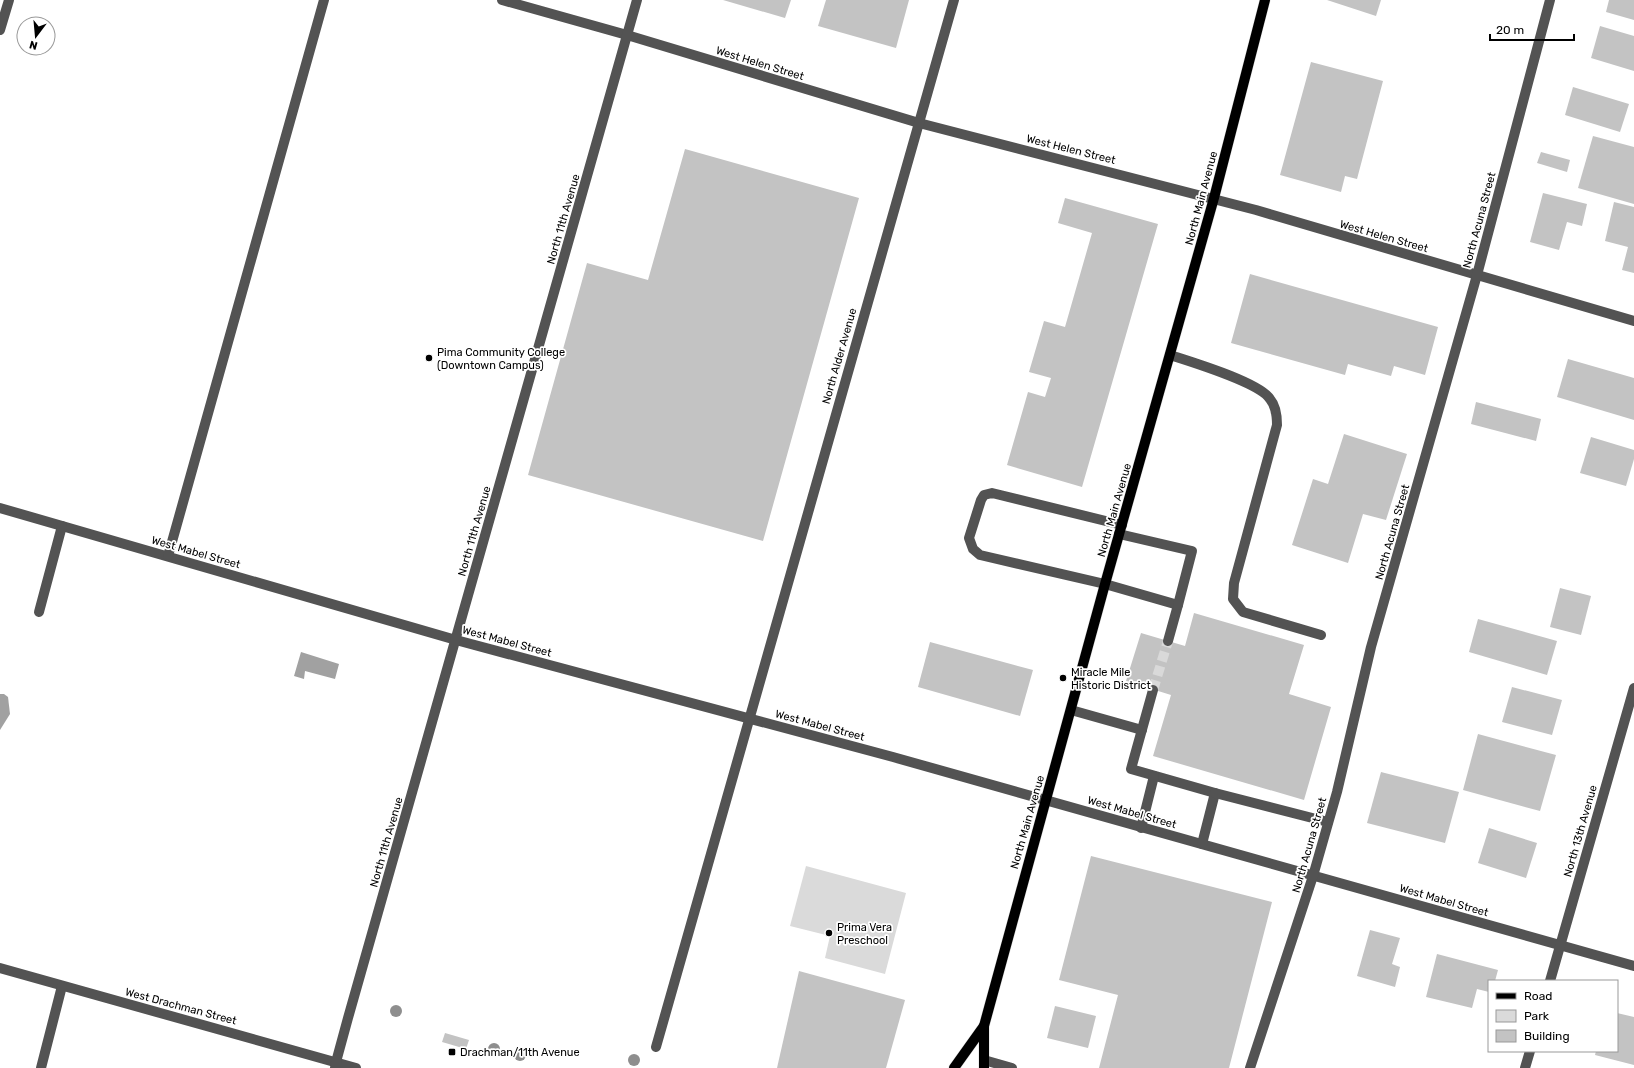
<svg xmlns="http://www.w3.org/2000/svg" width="1634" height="1068" viewBox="0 0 1634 1068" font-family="Rubik,sans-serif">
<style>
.green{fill:#dadada}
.water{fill:#a1a1a1}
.building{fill:#c3c3c3}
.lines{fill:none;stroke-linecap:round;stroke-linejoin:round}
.minor-tunnel{stroke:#d9d9d9;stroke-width:10;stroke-dasharray:10 5;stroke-linecap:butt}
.major-casing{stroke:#dbdbdb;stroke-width:11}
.minor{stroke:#535353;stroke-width:10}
.major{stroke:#000;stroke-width:10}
.tree{fill:#8e8e8e}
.poi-dot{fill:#000;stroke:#fff;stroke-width:1.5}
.labels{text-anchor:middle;stroke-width:3.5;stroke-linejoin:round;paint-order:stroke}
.street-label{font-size:11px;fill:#000;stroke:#fff}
.poi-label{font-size:11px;fill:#000;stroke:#fff;text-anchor:start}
</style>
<rect width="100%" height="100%" fill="#fff"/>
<!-- green -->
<path class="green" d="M806 866 906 893 885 974 825 958 830 936 790 926Z"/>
<!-- water -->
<g class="water">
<path d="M301 652 339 664 335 679 305 671 304 679 294 676Z"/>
<path d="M0 694H4L8 697 10 714 0 730Z"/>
</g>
<!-- building -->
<g class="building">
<path d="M723 0H791L785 18Z"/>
<path d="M826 0H909L896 48 818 26Z"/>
<path d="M1327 0H1381L1376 16Z"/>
<path d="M1609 0H1634V20L1606 12Z"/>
<path d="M1600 26 1634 36V71L1591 58Z"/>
<path d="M1311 62 1383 81 1357 179 1345 176 1341 192 1280 175Z"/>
<path d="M1573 87 1629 104 1620 132 1565 115Z"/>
<path d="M1593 136 1634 147V204L1578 188Z"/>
<path d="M685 149 859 198 763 541 528 475 587 263 648 280Z"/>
<path d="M1541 152 1570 160 1567 172 1537 163Z"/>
<path d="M1543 193 1587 204 1582 226 1567 222 1559 250 1530 242Z"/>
<path d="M1065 198 1158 224 1082 487 1007 465 1028 392 1045 397 1051 378 1029 372 1044 321 1065 327 1092 233 1058 223Z"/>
<path d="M1614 202 1634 207V273L1622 270 1628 247 1605 241Z"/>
<path d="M1250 274 1438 327 1425 375 1394 366 1391 376 1348 364 1345 375 1231 343Z"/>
<path d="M1568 359 1634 378V420L1557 397Z"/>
<path d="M1476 402 1541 419 1536 441 1471 424Z"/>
<path d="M1344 434 1407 454 1386 520 1363 514 1348 563 1292 545 1313 479 1328 484Z"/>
<path d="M1591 437 1634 450V459L1626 486 1580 473Z"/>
<path d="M1560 588 1591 596 1581 635 1550 627Z"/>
<path d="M1194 613 1304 645 1289 694 1331 707 1304 800 1153 756 1171 695 1126 681 1141 633 1185 646Z"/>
<path d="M1478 619 1557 641 1547 675 1469 652Z"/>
<path d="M930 642 1033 670 1020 716 918 687Z"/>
<path d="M1512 687 1562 700 1552 735 1502 722Z"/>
<path d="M1478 734 1556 755 1540 811 1463 790Z"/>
<path d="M1381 772 1459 792 1445 843 1367 823Z"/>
<path d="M1489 828 1537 843 1526 878 1478 863Z"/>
<path d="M1091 856 1272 902 1229 1068H1099L1118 995 1059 980Z"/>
<path d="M1370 930 1400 938 1392 964 1400 967 1395 987 1357 976Z"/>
<path d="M1437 954 1498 970 1495 981H1489V992L1477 989 1472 1008 1426 997Z"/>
<path d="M799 971 905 1000 886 1068H777Z"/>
<path d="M1055 1006 1096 1016 1088 1048 1047 1038Z"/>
<path d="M1617 1013 1634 1017V1065L1595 1055 1596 1051H1617Z"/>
<path d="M445 1033 469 1040 466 1049 442 1042Z"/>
</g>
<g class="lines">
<!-- minor-tunnel -->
<path class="minor-tunnel" d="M1153 690 1168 641"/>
<!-- major casing -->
<g class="major-casing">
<g id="major">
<path d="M954 1068 984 1026"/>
<path d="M984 1068V1026L1105 584 1214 198 1265 0"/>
</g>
</g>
<!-- minor -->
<g class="minor">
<path d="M502 0 627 35 919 123 1256 210 1634 321"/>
<path d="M0 30 9 0"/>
<path d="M1170 355C1191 362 1259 382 1270 399 1276 406 1277 416 1277 425L1234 583 1233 599 1243 612 1321 635"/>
<path d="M0 508 456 640 893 757 1634 966"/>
<path d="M1122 525 992 493 984 495 981 500 969 538 973 549 980 555 1105 584 1178 605 1168 641"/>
<path d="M1119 534 1192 551 1178 605"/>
<path d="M168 556 324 0"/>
<path d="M39 612 62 526"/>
<path d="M1153 690 1131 769 1215 793 1202 844"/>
<path d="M1071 710 1142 730"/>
<path d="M1215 793 1328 822"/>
<path d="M1141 828 1154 776"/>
<path d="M0 968 356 1068"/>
<path d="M1550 981 1634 688"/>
<path d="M656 1047 954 0"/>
<path d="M984 1060 1012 1068"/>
<path d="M41 1068 62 986"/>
<path d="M335 1068 336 1062 348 1018 637 0"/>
<path d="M1250 1068 1313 876 1337 792 1371 647 1477 275 1550 0"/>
<path d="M1525 1068 1530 1051"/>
</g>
<!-- major -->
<use href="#major" class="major"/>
</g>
<!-- trees -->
<g class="tree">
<circle cx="396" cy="1011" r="6"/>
<circle cx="494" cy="1049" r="6"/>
<circle cx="520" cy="1055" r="6"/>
<circle cx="634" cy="1060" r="6"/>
</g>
<!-- markers -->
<g class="poi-dot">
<circle cx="429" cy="358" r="4"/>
<circle cx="1063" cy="678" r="4"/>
<circle cx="829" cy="933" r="4"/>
<rect x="448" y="1048" width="8" height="8" rx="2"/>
</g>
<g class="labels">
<!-- street labels -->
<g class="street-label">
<text transform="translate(760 63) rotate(17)" y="4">West Helen Street</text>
<text transform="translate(1071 149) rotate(14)" y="4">West Helen Street</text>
<text transform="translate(1201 198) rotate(-75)" y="4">North Main Avenue</text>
<text transform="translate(563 219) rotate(-74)" y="4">North 11th Avenue</text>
<text transform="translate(1479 220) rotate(-75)" y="4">North Acuna Street</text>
<text transform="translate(1384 236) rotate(16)" y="4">West Helen Street</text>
<text transform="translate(839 356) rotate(-74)" y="4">North Alder Avenue</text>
<text transform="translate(1114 510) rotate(-74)" y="4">North Main Avenue</text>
<text transform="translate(474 531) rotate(-74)" y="4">North 11th Avenue</text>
<text transform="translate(1392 532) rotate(-74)" y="4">North Acuna Street</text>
<text transform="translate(196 552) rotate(16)" y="4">West Mabel Street</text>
<text transform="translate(507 641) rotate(15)" y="4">West Mabel Street</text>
<text transform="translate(820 725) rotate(15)" y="4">West Mabel Street</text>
<text transform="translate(1132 812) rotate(16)" y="4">West Mabel Street</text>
<text transform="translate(1027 822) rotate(-74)" y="4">North Main Avenue</text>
<text transform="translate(1580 831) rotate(-74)" y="4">North 13th Avenue</text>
<text transform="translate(386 842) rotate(-74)" y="4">North 11th Avenue</text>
<text transform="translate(1309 845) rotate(-74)" y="4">North Acuna Street</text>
<text transform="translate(1444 900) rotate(16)" y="4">West Mabel Street</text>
<text transform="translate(181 1006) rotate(15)" y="4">West Drachman Street</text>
</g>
<!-- poi labels -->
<g class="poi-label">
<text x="437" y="356">Pima Community College<tspan x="437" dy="13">(Downtown Campus)</tspan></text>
<text x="1071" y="676">Miracle Mile<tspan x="1071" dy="13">Historic District</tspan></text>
<text x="837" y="931">Prima Vera<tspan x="837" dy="13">Preschool</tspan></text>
<text x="460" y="1056">Drachman/11th Avenue</text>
</g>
</g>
<!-- legend -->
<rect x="1488" y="980" width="130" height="72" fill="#ffffff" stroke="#999999"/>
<rect x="1496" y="993" width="20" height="6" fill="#000000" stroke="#999999"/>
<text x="1524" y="1000" font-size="12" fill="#000000">Road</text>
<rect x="1496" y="1010" width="20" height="12" fill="#dadada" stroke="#999999"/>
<text x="1524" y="1020" font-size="12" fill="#000000">Park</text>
<rect x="1496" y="1030" width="20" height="12" fill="#c3c3c3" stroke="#999999"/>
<text x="1524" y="1040" font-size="12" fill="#000000">Building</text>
<!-- north arrow -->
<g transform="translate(36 36) rotate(196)"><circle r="19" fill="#ffffff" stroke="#999999"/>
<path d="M0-3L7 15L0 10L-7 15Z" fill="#000000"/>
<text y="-6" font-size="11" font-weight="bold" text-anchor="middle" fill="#000000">N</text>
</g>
<!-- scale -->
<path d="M1490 34v6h84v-6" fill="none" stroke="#000000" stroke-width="2"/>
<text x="1496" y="34" font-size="12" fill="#000000" stroke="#ffffff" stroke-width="3" paint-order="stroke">20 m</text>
</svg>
